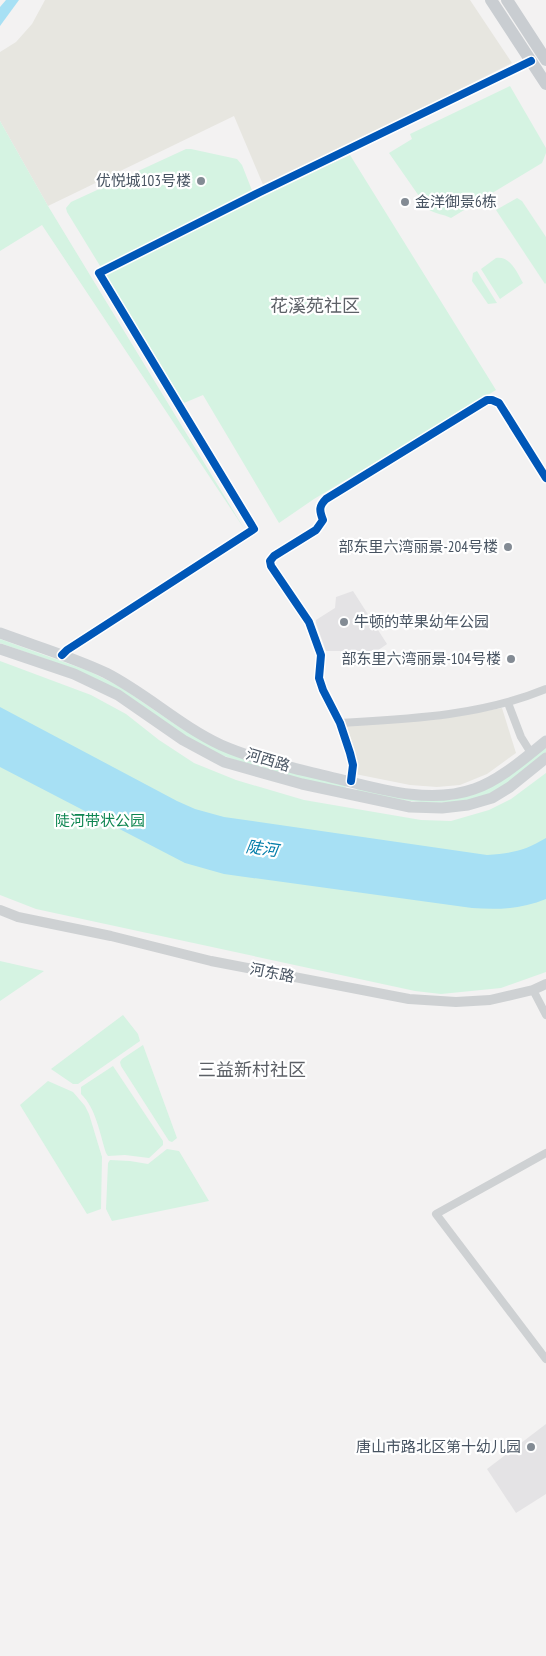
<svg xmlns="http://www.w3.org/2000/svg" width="546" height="1656" viewBox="0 0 546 1656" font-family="'PT Sans Narrow','Noto Sans SC',sans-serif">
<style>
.commercial{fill:#e7e6e0}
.education{fill:#e4e3e5}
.green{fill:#d5f3e2}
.water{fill:#a7e0f4}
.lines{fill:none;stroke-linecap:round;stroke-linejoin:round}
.minor{stroke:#ced1d3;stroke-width:8}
.tertiary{stroke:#ced1d3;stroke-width:10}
.secondary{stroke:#ced2d5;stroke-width:11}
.primary{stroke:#c9cdd1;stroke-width:12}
.cycleway-casing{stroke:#fff;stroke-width:11}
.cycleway{stroke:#0057b8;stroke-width:8}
.poi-dot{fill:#838b94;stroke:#fff;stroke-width:2}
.labels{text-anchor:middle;stroke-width:4.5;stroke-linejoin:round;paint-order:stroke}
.poi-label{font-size:15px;fill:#475361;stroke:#fff;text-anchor:end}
.street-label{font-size:15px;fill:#475361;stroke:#fff}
.park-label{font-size:15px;fill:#0e8651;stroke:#fff}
.water-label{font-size:16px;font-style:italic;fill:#027daa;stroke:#fff}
.quarter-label{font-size:18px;fill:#5d6167;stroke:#fff}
</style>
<rect width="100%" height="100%" fill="#f3f2f2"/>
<!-- commercial -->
<g class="commercial">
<path d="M45 0H470L512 63 345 147 264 187 234 116 48 206 0 121V52L16 42 32 24Z"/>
<path d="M502 708 516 753 487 774 460 785 437 787 410 785 355 774 336 726 440 719Z"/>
</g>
<!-- education -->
<g class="education">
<path d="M353 591 387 644 377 651H326L316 623V620L335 608 336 597Z"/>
<path d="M546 1424V1494L516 1513 487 1469Z"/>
</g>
<!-- green -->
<g class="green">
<path d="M510 86 546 148V153L542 163 451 218C443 214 435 214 428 209L389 153 412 139 410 134Z"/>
<path d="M0 121 48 206 245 530 42 225 0 251Z"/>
<path d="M186 149H191L237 159 242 165 255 198 350 155 496 390 314 499 279 523 203 395 184 403 67 212 66 208 71 202Z"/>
<path d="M517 198 522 201 546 237V283L545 284 496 210Z"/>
<path d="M496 258C511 256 517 273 523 283L500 299 481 269Z"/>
<path d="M477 271 497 303 488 304 472 281 473 273Z"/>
<path d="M0 639 89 671 119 686 185 731 345 785 346 788 344 790C298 778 251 768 207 749L74 669 0 643Z"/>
<path d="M0 661 91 695 126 714 159 740 194 763 236 780 304 800 421 820 451 821 489 810 511 799 546 773V972L501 988 441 994 415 991 36 909 0 895Z"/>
<path d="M546 746V753C529 766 512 783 493 792 450 811 404 801 360 792L356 790 359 788 414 799 450 800 476 794Z"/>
<path d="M0 961 44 971 0 1001Z"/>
<path d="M123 1015 138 1034 140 1041 78 1084H73L51 1069Z"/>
<path d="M143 1045 177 1138 172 1142 169 1141 121 1066 120 1062 122 1059Z"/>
<path d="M113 1066 163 1141V1145L149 1158 125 1155 108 1156 106 1153C100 1134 96 1108 81 1094V1087Z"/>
<path d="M48 1081 73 1092 85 1106 89 1114 102 1157 101 1209 87 1214 20 1105Z"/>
<path d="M167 1149 179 1151 209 1201 112 1221 106 1209 108 1163 110 1160 130 1161 148 1164Z"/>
</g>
<!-- water -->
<g class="water">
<path d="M6 0H19L0 26V7Z"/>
<path d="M0 707 177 801 195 809 224 817 487 855C513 853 524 851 546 838V899C522 909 498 910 472 908L224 874 185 863 0 767Z"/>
</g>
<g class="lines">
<!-- minor -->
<g class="minor">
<path d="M62 655 67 650 254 529 99 273 260 192 531 61"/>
<path d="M508 703 521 737 531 753"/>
<path d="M340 723C410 719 481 716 546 689"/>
<path d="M351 781 353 765 350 753 340 723 323 690 319 678 321 655 309 622 271 566 270 561 274 556 316 530 323 520C319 510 319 506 326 499L487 400H492L499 403 546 478"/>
<path d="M533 990 546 1015"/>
<path d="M546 1153 436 1214 546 1359"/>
</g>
<!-- tertiary -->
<path class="tertiary" d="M0 910 18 917 111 936 211 961 409 999 456 1002 490 1000 533 990 546 984"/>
<!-- secondary -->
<g class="secondary">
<path d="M0 633C35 646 72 657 106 673 147 694 180 726 221 745 253 759 289 767 322 775 370 786 426 806 474 789 499 781 526 757 546 741"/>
<path d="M0 649 74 674 118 695 183 740 224 762 302 784 410 807 442 808 468 805 492 798 510 787 546 758"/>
</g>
<!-- primary -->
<g class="primary">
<path d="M491 0 546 84"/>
<path d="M507 0 546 60"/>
</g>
<!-- cycleway casing -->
<g class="cycleway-casing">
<g id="cycleway">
<path d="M62 655 67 650 254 529 99 273 260 192 531 61"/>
<path d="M351 781 353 765 350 753 340 723 323 690 319 678 321 655 309 622 271 566 270 561 274 556 316 530 323 520C319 510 319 506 326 499L487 400H492L499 403 546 478"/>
</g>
</g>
<!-- cycleway -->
<use href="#cycleway" class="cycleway"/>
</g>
<!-- markers -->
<g class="poi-dot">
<circle cx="201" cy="181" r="5"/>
<circle cx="405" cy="202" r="5"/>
<circle cx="508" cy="547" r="5"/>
<circle cx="344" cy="622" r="5"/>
<circle cx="511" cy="659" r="5"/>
<circle cx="531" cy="1447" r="5"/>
</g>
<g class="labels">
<!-- poi labels -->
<g class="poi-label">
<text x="191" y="186">优悦城103号楼</text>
<text x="415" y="207" text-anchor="start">金洋御景6栋</text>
<text x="498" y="552">部东里六湾丽景-204号楼</text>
<text x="354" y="627" text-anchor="start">牛顿的苹果幼年公园</text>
<text x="501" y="664">部东里六湾丽景-104号楼</text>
<text x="521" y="1452">唐山市路北区第十幼儿园</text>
</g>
<!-- street labels -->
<g class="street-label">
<text transform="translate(268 760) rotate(17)" y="5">河西路</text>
<text transform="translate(272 973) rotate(11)" y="5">河东路</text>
</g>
<!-- park labels -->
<g class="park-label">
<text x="100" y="826">陡河带状公园</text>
</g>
<!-- water labels -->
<g class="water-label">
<text transform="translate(262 848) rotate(8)" y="6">陡河</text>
</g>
<!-- quarter labels -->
<g class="quarter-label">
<text x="315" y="312">花溪苑社区</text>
<text x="252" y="1076">三益新村社区</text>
</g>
</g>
</svg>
